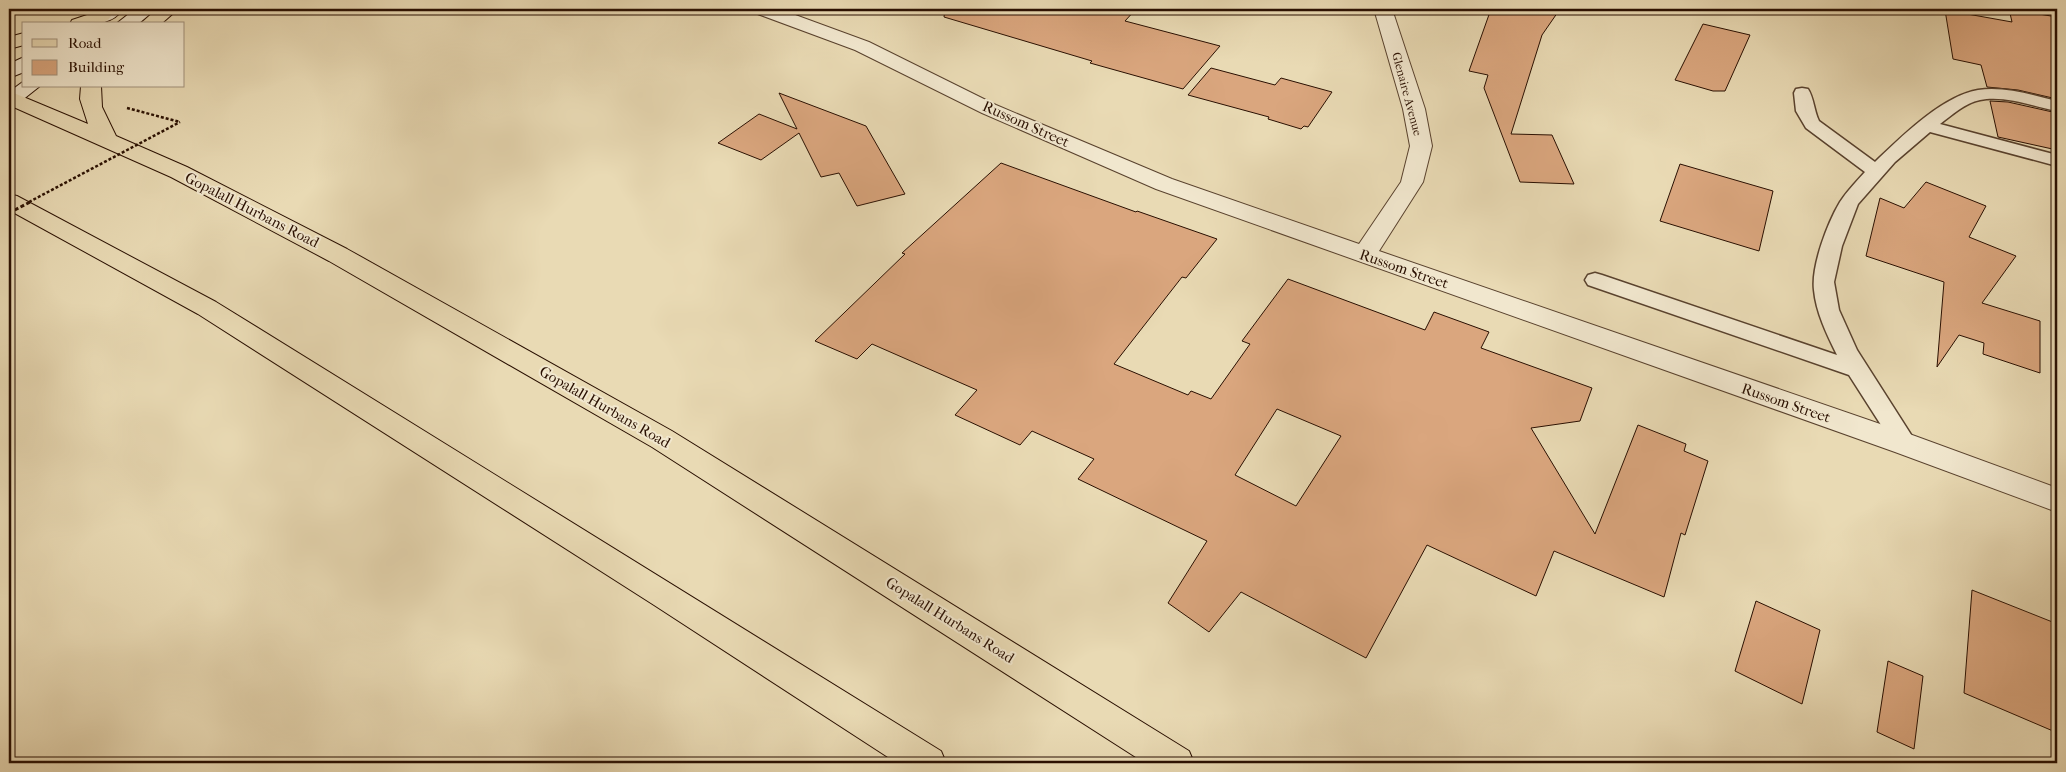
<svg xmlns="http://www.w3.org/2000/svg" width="2066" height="772" viewBox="0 0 2066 772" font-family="'IM FELL French Canon',serif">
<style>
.building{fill:#daa67e;stroke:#290f01;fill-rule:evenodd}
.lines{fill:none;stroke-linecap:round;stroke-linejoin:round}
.lane-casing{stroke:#59422e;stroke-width:3}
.street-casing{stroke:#59422e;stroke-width:2}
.secondary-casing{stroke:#290f01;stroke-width:2}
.primary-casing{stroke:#290f01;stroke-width:2}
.path{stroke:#290f01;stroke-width:2.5;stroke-dasharray:3 2;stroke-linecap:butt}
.lane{fill:#f1e7ce;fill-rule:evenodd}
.street{fill:#f1e7ce;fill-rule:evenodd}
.secondary{fill:#f1e7ce;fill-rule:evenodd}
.primary{fill:#e9dab4;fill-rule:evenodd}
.path-bridge-far1{stroke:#290f01;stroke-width:2.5;stroke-dasharray:3 2;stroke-linecap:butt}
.path-bridge{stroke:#290f01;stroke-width:3;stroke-dasharray:4 2.5;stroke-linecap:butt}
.labels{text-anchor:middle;stroke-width:4;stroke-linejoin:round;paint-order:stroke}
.far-street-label{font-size:12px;fill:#290f01;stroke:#f1e7ce}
.street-label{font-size:15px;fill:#290f01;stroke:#f1e7ce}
</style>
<rect width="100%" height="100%" fill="#e9dab4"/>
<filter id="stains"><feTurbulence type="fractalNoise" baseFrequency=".004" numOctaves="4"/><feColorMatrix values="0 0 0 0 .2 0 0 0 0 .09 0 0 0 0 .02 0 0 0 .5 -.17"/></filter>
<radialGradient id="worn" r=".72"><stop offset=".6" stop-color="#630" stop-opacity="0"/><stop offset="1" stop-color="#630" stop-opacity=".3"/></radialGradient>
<!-- building -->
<g class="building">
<path d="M945 9H1136L1125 21 1220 46 1183 89 1090 63 1092 61 944 17Z"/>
<path d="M1491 9H1560L1542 35 1511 134 1552 135 1574 184 1520 182 1484 88 1488 75 1469 71Z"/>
<path d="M2009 9 2057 17V99L2018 90 1987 87 1981 65 1953 59 1945 10 2012 22Z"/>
<path d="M1703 24 1750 35 1725 91H1713L1675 80Z"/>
<path d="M1211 68 1275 85 1281 78 1332 92 1308 127 1304 126 1301 129 1268 119 1269 117 1188 95Z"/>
<path d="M779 93 866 126 905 194 857 206 839 173 821 177 799 133 761 160 718 143 759 114 797 129Z"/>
<path d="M1990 101 2008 102 2057 113V150L1998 137Z"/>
<path d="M1001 163 1136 212 1137 211 1217 239 1186 278 1182 277 1114 364 1188 395 1191 391 1211 399 1250 344 1242 341 1288 279 1425 330 1434 312 1489 332 1481 348 1592 388 1580 421 1531 428 1595 534 1638 425 1686 444 1684 451 1708 461 1685 535 1681 533 1664 597 1554 551 1536 596 1427 545 1366 658 1241 592 1209 632 1168 603 1207 541 1078 479 1094 459 1032 431 1020 445 955 415 977 390 872 344 857 359 815 341 905 254 902 253ZM1277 409 1341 436 1296 506 1235 475Z"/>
<path d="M1680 164 1773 191 1759 251 1660 221Z"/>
<path d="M1926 182 1986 206 1969 237 2016 256 1982 303 2040 321V373L1983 354 1984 343 1959 335 1937 367 1944 282 1866 256 1880 198 1904 208Z"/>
<path d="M1972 590 2055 623 2053 731 1964 693Z"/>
<path d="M1756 601 1820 630 1802 704 1735 671Z"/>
<path d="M1888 661 1923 676 1914 749 1877 732Z"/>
</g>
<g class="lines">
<!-- lane casing -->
<g class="lane-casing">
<path id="lane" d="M1802 88 1808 89C1814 98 1814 111 1819 121L1875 162C1900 138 1942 96 1978 90 2004 86 2032 95 2057 101V111C2033 106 2004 95 1980 100 1965 103 1952 115 1940 124L2057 155V166L1930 132 1895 162 1858 204 1842 246 1834 282 1839 310 1857 350 1917 444 1913 450 1905 453 1897 450 1849 375 1588 285 1585 280 1588 275 1595 273 1602 275 1837 355C1827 335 1816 312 1814 290 1811 266 1828 222 1840 202 1847 191 1856 182 1865 172L1806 128 1796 111 1794 93 1796 89Z"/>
</g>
<!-- street casing -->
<g class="street-casing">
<path id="street" d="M753 9H779L869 42 996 105 1172 179 1359 244 1401 182 1410 146 1403 109 1374 9H1392L1425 109 1432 146 1423 182 1379 251 1915 436 2057 488V512L1895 452 1156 189 982 113 855 50 755 13Z"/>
</g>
<!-- secondary casing -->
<g class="secondary-casing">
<g id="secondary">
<path d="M101 9H123C113 24 96 24 80 24L82 20Z"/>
<path d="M135 9H156L138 24H116Z"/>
<path d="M24 57V72L9 78V64Z"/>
<path d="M24 81V86H40L16 105 9 107V92Z"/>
</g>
</g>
<!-- primary casing -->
<g class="primary-casing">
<g id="primary">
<path d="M157 9H178L161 24H140Z"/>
<path d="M102 10 109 12 111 16C103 28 82 24 70 24L72 20Z"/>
<path d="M24 33V45L9 49V37Z"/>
<path d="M81 86H101L102 107 116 136 187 167 347 249 672 431 1189 751 1194 763H1145L652 447 329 261 171 177 9 105V91L88 124 80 99Z"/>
<path d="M9 194 17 196 216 302 941 751 946 763H897L654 605 198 314 9 210Z"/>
</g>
</g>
<!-- path -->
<path class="path" d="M127 108 180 122"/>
<!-- lane -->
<use href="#lane" class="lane"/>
<!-- street -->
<use href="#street" class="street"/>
<!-- secondary -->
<use href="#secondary" class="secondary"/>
<!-- primary -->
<use href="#primary" class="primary"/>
<!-- path-bridge-far1 -->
<path class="path-bridge-far1" d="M29 202 180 122"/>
<!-- path-bridge -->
<path class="path-bridge" d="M9 213 32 201"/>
</g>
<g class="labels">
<!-- far-street labels -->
<g class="far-street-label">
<text transform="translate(1407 94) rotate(75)" y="4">Glenaire Avenue</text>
</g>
<!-- street labels -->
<g class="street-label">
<text transform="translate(1026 124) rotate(24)" y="5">Russom Street</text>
<text transform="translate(252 210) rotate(27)" y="5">Gopalall Hurbans Road</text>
<text transform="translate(1404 269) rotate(19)" y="5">Russom Street</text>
<text transform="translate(1786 403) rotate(19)" y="5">Russom Street</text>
<text transform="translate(605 407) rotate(30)" y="5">Gopalall Hurbans Road</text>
<text transform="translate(950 620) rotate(32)" y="5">Gopalall Hurbans Road</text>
</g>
</g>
<!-- margin -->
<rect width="2066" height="772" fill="none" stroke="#e9dab4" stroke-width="30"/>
<rect x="10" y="10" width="2046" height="752" fill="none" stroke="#290f01" stroke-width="2.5"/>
<rect x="15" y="15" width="2036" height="742" fill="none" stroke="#290f01"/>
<!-- legend -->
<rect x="22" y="22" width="162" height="65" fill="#f1e7ce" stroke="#a1917c"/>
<rect x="32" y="39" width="25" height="8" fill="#e9dab4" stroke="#a1917c"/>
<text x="68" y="48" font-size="15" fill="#290f01">Road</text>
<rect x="32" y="60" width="25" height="15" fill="#daa67e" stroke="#a1917c"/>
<text x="68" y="72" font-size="15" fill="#290f01">Building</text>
<rect width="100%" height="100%" filter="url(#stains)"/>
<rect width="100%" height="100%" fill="url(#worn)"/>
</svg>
